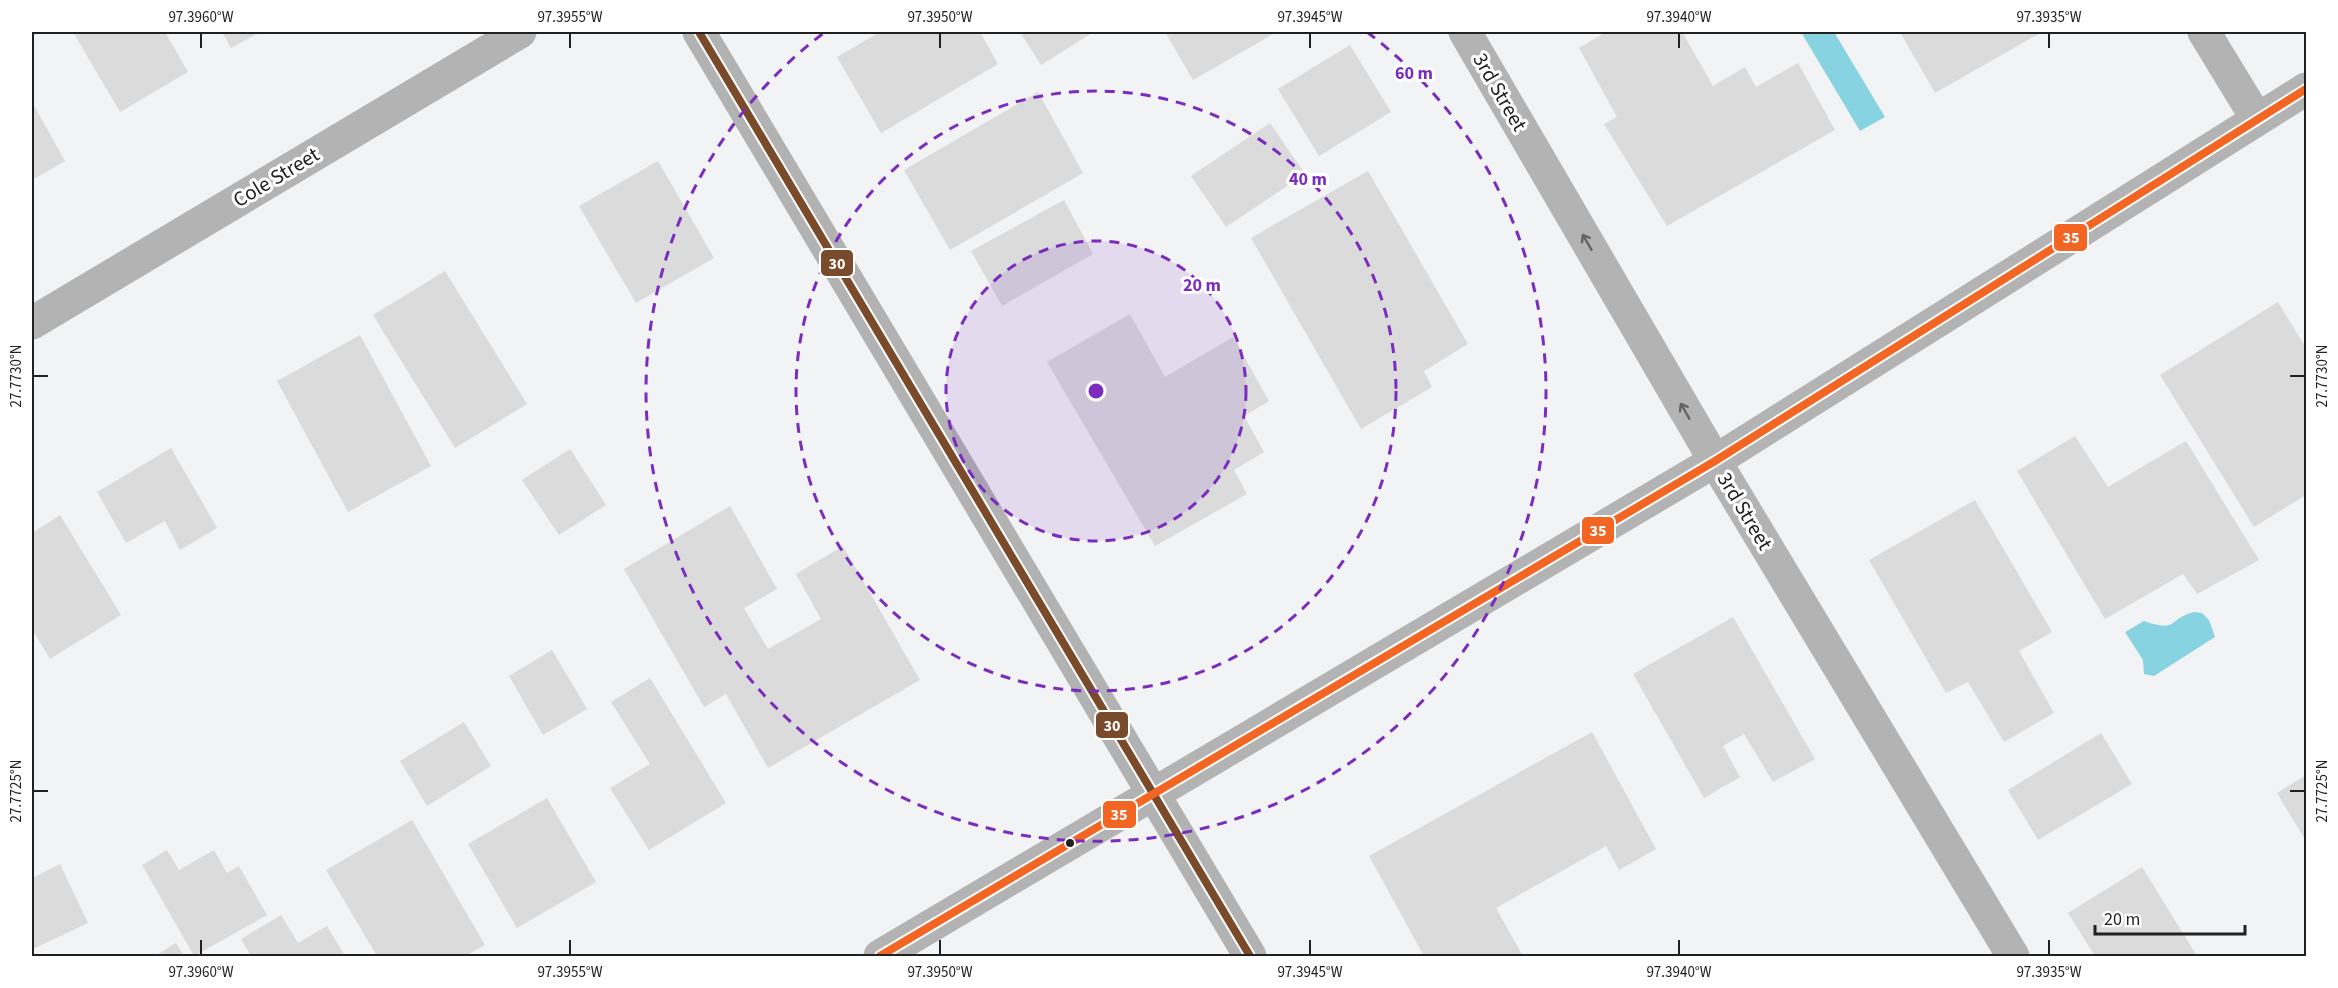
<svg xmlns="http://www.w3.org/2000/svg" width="2338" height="988" viewBox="0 0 2338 988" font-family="'Source Sans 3',sans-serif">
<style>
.water{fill:#88d3e1}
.building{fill:#dbdbdc}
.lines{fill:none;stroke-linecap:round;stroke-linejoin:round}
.minor{stroke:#b3b3b3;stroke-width:33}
.tertiary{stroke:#b3b3b3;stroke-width:33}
.secondary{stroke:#b2b2b3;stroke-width:33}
.bus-1-casing{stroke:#fff;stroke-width:12}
.bus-2-casing{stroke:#fff;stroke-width:12}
.bus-1{stroke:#7a4b2a;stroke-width:8}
.bus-2{stroke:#f26522;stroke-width:8}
.oneway{stroke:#636363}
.ticks{fill:none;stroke:#212122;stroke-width:2}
.ring{fill:none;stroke:#7b2cbf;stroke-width:3;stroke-dasharray:10 8}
.bus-dot{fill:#212122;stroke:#fff;stroke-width:2}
.labels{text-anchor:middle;stroke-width:6;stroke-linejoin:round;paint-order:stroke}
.street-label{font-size:21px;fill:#212122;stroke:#fff}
.centre{fill:#7b2cbf;stroke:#fff;stroke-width:3}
.ring-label{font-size:18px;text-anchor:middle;font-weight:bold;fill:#7b2cbf;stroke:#fff;stroke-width:6;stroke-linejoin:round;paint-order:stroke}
.line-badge{stroke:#fff;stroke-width:2}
.badge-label{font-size:16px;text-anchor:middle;font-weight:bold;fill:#fff}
.neatline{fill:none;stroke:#212122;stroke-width:2}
.ticks-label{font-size:15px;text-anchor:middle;fill:#212122}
</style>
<rect width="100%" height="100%" fill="#f2f3f4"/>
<!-- water -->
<g class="water">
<path d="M1801 32H1834L1885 117 1860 131Z"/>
<path d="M2194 612 2202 613 2209 620 2215 637 2154 676 2144 674 2143 660 2125 632 2144 621C2179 633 2167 619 2194 612Z"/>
</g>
<!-- building -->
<g class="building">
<path d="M73 32H165L188 72 120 112Z"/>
<path d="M222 32H260L231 48Z"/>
<path d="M880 32H980L998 64 881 133 837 57Z"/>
<path d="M1020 32H1090L1092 33 1041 65Z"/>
<path d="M1165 32H1277L1193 80Z"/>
<path d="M1606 32H1682L1713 86 1745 67 1756 87 1798 63 1835 130 1667 226 1604 124 1617 117 1579 48Z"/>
<path d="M1900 32H2042L1935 93Z"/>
<path d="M1350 45 1391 112 1319 156 1278 89Z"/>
<path d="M1038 92 1083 173 950 250 904 170Z"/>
<path d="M32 102 65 161 32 180Z"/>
<path d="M1270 123 1305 174 1226 227 1191 176Z"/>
<path d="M658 161 714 258 636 303 579 206Z"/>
<path d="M1368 171 1468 344 1424 371 1432 387 1361 429 1251 238Z"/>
<path d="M1064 200 1093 254 1002 306 971 251Z"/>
<path d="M445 271 527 404 455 448 373 315Z"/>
<path d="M2278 302 2306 348V495L2254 527 2160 375Z"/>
<path d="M1130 314 1165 377 1233 337 1269 401 1244 416 1264 452 1234 470 1247 494 1155 546 1047 362Z"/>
<path d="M360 335 431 466 348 512 277 381Z"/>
<path d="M2075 436 2108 487 2186 441 2259 560 2197 594 2183 574 2105 619 2017 471Z"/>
<path d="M171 448 217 528 180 550 165 521 126 543 97 492Z"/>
<path d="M570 449 606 505 559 535 522 480Z"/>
<path d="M1975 500 2052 632 2019 651 2054 713 2004 742 1968 682 1946 693 1869 560Z"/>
<path d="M730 506 777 589 744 608 768 649 821 619 796 574 843 546 920 680 768 768 726 694 704 707 624 569Z"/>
<path d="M60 515 121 615 50 659 32 629V533Z"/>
<path d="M1733 617 1815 759 1773 782 1744 734 1723 746 1740 777 1704 798 1633 674Z"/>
<path d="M552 650 587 709 543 735 509 676Z"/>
<path d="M650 678 726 803 649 850 610 788 650 764 611 702Z"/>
<path d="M464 722 491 766 427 806 400 761Z"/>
<path d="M1592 732 1656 849 1619 870 1606 846 1496 908 1523 956H1424L1369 856Z"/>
<path d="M2101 733 2132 784 2038 840 2008 790Z"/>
<path d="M2306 775V841L2277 793Z"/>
<path d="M547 798 596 882 517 928 468 844Z"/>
<path d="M412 820 485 945 465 956H377L326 870Z"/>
<path d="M167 850 179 870 214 850 227 873 239 866 267 915 194 956 142 865Z"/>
<path d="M60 864 88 923 33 949 32 878Z"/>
<path d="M2142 867 2197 956H2095L2068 913Z"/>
<path d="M281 915 298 943 327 926 345 956H251L241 939Z"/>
<path d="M176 943 184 956H155Z"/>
</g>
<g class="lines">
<!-- minor -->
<g class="minor">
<path d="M2204 32 2257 119"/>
<path d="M32 323 520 32"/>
<path d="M1715 461 2013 956"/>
</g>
<!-- tertiary -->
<g class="tertiary">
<path d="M1465 32 1715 461"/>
<path d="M880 956 1715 461 2306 89"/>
</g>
<!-- secondary -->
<path class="secondary" d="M699 32 1250 956"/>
<!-- bus-1 casing -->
<g class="bus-1-casing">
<path id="bus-1" d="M699 32 1250 956"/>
</g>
<!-- bus-2 casing -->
<g class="bus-2-casing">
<path id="bus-2" d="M880 956 1715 461 2306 89"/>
</g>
<!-- bus-1 -->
<use href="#bus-1" class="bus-1"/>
<!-- bus-2 -->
<use href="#bus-2" class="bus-2"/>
</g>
<!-- one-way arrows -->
<defs><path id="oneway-shaft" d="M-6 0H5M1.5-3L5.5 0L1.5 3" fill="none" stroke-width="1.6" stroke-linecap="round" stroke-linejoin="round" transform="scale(1.5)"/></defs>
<g class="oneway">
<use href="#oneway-shaft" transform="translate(1587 242) rotate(-120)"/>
<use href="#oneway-shaft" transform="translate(1685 411) rotate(-120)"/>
</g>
<!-- ticks -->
<path class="ticks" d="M201 33V48M570 33V48M940 33V48M1310 33V48M1679 33V48M2049 33V48M33 376H48M2290 376H2305M33 791H48M2290 791H2305M201 940V955M570 940V955M940 940V955M1310 940V955M1679 940V955M2049 940V955"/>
<!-- distance rings -->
<circle cx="1096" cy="391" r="150" fill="#7b2cbf" fill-opacity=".12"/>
<g class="ring">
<circle cx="1096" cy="391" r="150"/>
<circle cx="1096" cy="391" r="300"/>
<path d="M1367 32A450 450 0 1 1 825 32"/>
</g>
<!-- markers -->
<circle class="bus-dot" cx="1070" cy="843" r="5"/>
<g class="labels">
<!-- street labels -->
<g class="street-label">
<text transform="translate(1500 92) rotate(60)" y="7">3rd Street</text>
<text transform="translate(276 177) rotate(-31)" y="7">Cole Street</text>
<text transform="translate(1745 511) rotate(59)" y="7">3rd Street</text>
</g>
</g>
<circle cx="1096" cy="391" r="9" class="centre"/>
<g class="ring-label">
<text x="1414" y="79">60 m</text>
<text x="1308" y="185">40 m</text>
<text x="1202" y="291">20 m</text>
</g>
<g class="line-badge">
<rect x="2053" y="223" width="35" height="29" rx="6" fill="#f26522"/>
<rect x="820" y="249" width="34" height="28" rx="6" fill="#7a4b2a"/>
<rect x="1581" y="516" width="34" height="29" rx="6" fill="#f26522"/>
<rect x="1095" y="711" width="34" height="28" rx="6" fill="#7a4b2a"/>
<rect x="1102" y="800" width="35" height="29" rx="6" fill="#f26522"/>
</g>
<g class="badge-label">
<text x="2071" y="243">35</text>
<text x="837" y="269">30</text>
<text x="1598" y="536">35</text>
<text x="1112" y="731">30</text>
<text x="1119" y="820">35</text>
</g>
<!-- border -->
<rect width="2338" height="988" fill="none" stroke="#ffffff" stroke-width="66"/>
<!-- scale -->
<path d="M2095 925v9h150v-9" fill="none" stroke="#212122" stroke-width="3"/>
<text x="2104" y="925" font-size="18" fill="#212122" stroke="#ffffff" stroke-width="4.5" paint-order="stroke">20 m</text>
<rect x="33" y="33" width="2272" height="922" class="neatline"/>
<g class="ticks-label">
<text x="201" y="22">97.3960°W</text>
<text x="570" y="22">97.3955°W</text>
<text x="940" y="22">97.3950°W</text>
<text x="1310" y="22">97.3945°W</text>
<text x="1679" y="22">97.3940°W</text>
<text x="2049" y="22">97.3935°W</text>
<text transform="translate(16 376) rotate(-90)" y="5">27.7730°N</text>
<text transform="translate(2322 376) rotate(-90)" y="5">27.7730°N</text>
<text transform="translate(16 791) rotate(-90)" y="5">27.7725°N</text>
<text transform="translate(2322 791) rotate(-90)" y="5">27.7725°N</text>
<text x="201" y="977">97.3960°W</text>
<text x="570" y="977">97.3955°W</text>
<text x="940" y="977">97.3950°W</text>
<text x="1310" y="977">97.3945°W</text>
<text x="1679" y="977">97.3940°W</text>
<text x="2049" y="977">97.3935°W</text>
</g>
</svg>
